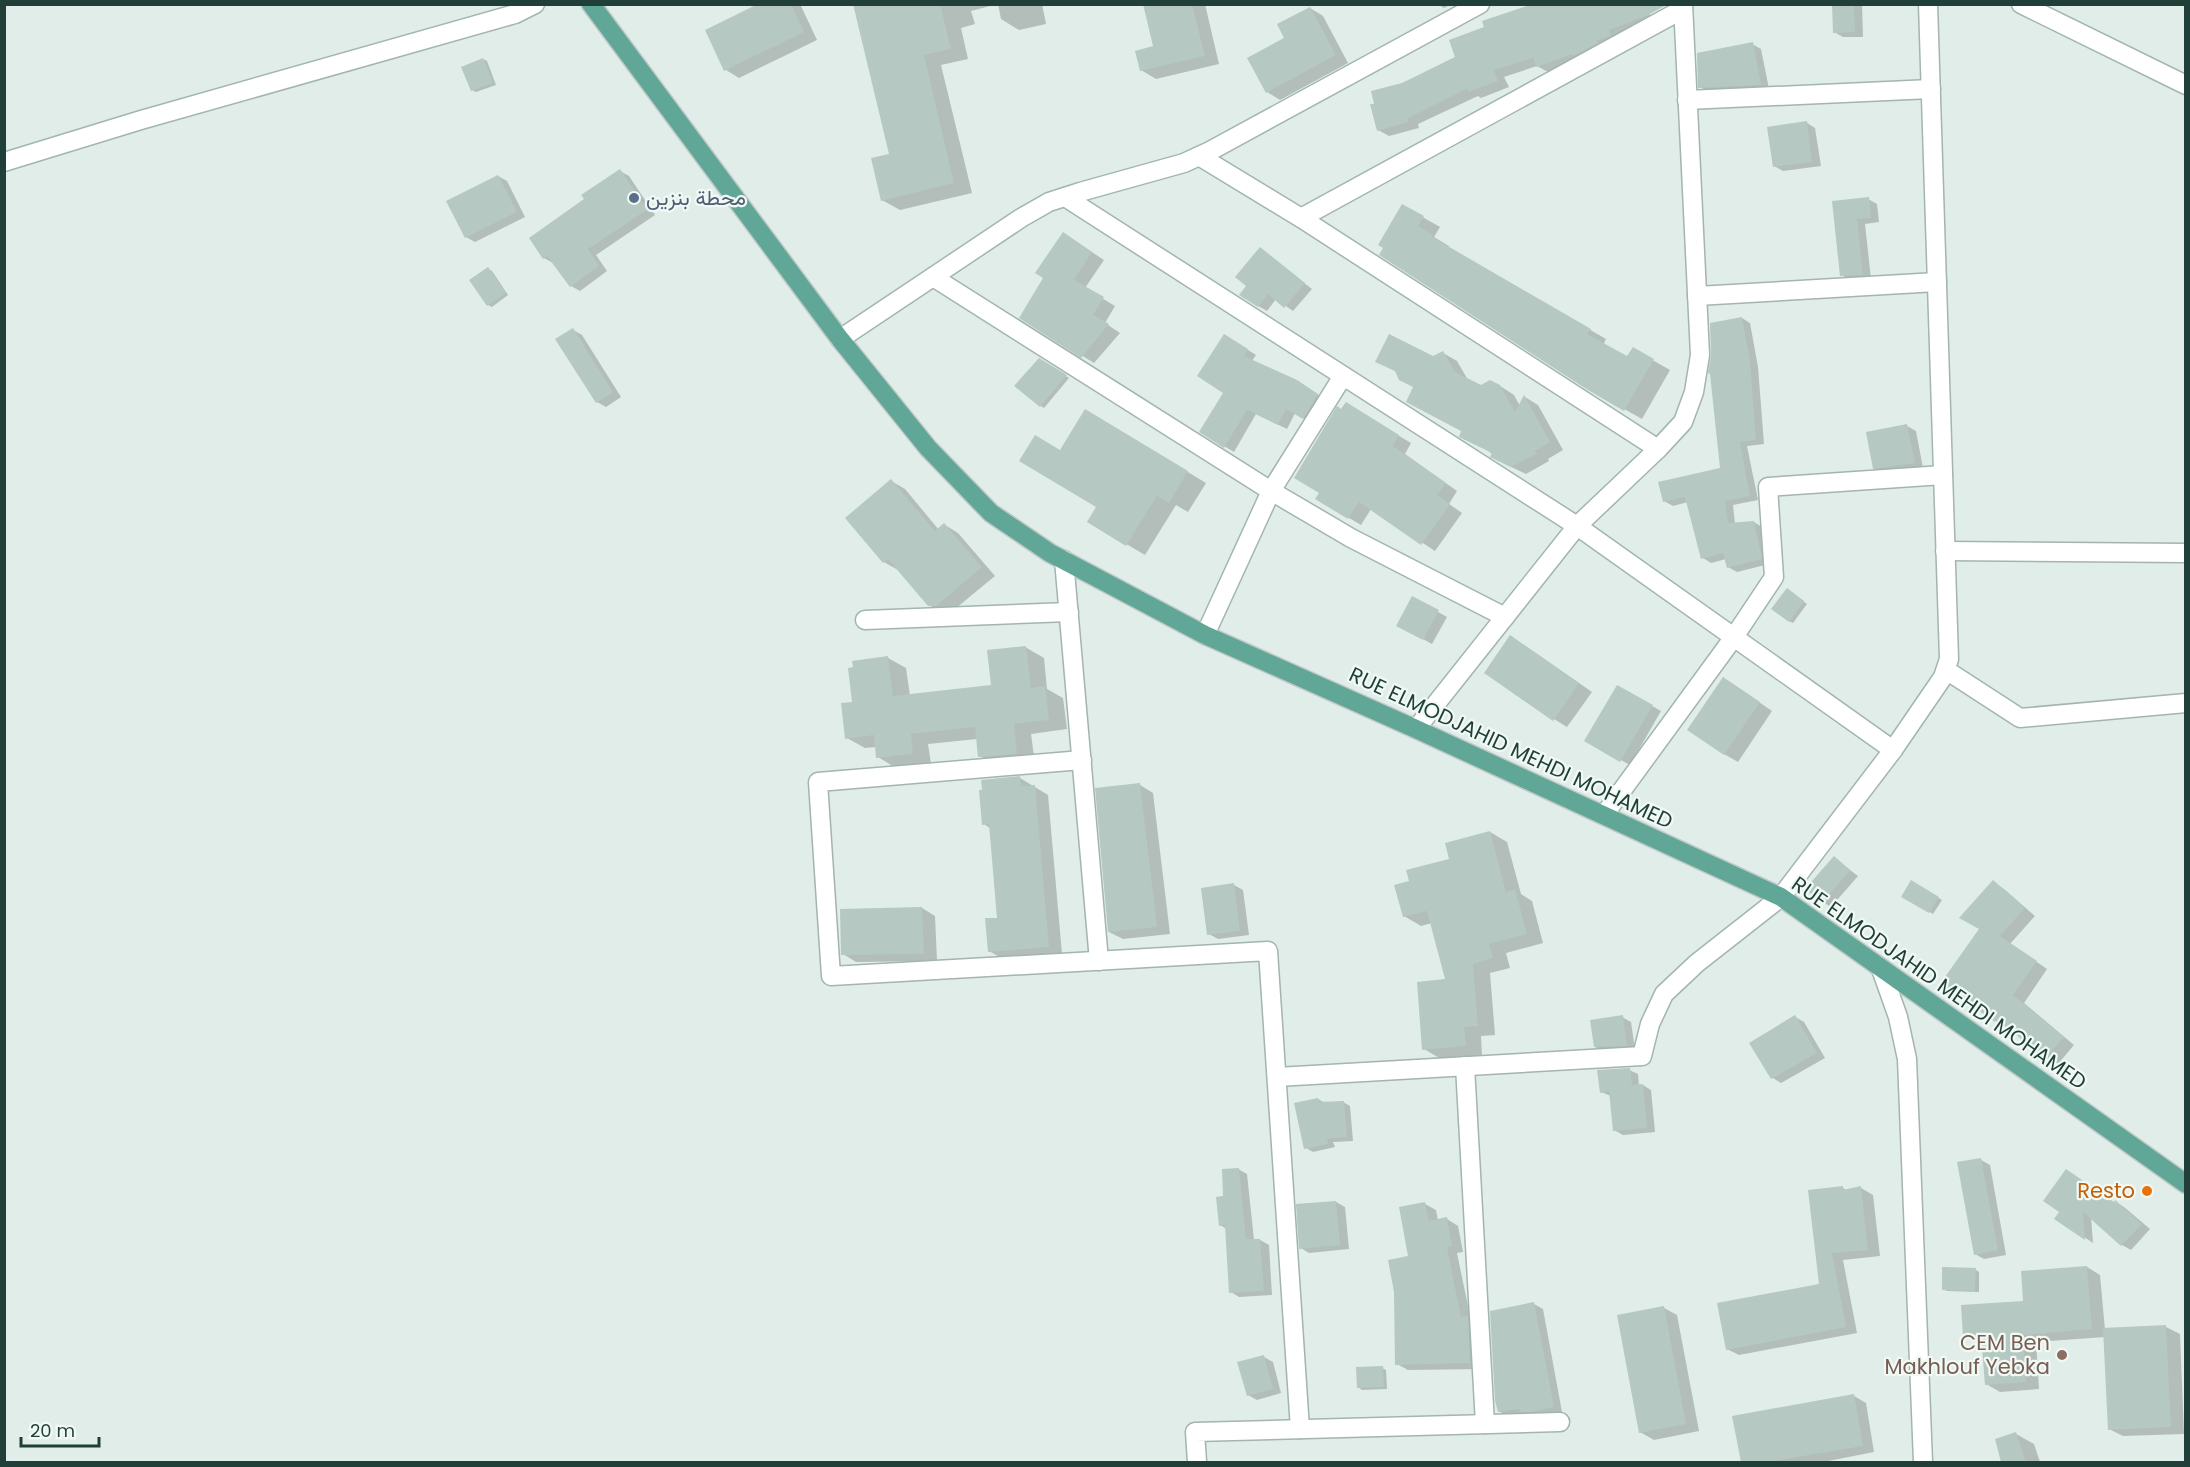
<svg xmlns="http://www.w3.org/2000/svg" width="2190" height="1467" viewBox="0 0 2190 1467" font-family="Poppins,Vazirmatn,sans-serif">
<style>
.shadow{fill:#0003}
.building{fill:#b5c8c1}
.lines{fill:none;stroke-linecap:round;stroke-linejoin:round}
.minor-casing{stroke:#a2b5b0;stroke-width:21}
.major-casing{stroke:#c0c9c7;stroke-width:21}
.minor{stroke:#fff;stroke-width:18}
.major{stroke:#60a798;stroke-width:18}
.service-dot{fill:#5c6f8a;stroke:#f1f9f5;stroke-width:2}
.food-dot{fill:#e8710a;stroke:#f1f9f5;stroke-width:2}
.education-dot{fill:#8d6e63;stroke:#f1f9f5;stroke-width:2}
.labels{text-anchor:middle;stroke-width:4.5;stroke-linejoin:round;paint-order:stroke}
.service-label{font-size:21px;fill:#4e5e75;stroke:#f1f9f5;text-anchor:start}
.street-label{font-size:21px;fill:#1f3f38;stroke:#f1f9f5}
.food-label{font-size:21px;fill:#c56008;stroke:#f1f9f5;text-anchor:end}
.education-label{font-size:21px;fill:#785e54;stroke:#f1f9f5;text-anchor:end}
</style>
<rect width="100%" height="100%" fill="#e0ede8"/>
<!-- shadow -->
<g class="shadow">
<path d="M761 4H800L817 40 739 78 726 70Z"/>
<path d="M854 4H998L971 11 975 24 961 28 968 59 941 65 972 193 900 210 882 200 891 155Z"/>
<path d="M998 4H1042L1046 24 1019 30 1001 19Z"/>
<path d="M1144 4H1205L1219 64 1156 79 1141 70 1154 48Z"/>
<path d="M1438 4H1452L1444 8Z"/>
<path d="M1646 4 1653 24 1583 60 1548 72 1537 66 1504 77 1509 87 1481 98 1478 96 1418 124 1419 128 1389 136 1378 130 1402 84Z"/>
<path d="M1834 4H1862L1863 37H1843L1834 32Z"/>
<path d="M1310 8 1323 16 1348 63 1280 100 1267 92 1286 38Z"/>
<path d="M1752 44 1761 49 1769 89 1709 92 1700 87Z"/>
<path d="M483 59 487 61 496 85 476 92 472 90Z"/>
<path d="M1807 123 1815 128 1821 166 1783 171 1774 166Z"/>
<path d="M620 171 629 176 655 215 596 255 607 271 580 291 571 286 553 263 544 258Z"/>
<path d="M498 176 507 181 525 217 475 242 466 237Z"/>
<path d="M1868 199 1877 204 1879 222 1865 224 1871 279 1851 281 1842 275 1834 203Z"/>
<path d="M1403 206 1440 227 1434 237 1449 246 1448 248 1606 339 1603 345 1628 358 1633 349 1670 370 1642 419 1589 389 1381 254Z"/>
<path d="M1075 241 1104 260 1085 288 1115 306 1105 323 1120 333 1094 363 1021 318Z"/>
<path d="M1260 249 1312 289 1293 311 1276 299 1267 311 1258 306 1249 285Z"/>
<path d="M488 269 492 271 508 295 492 307 488 305Z"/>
<path d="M1742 318 1750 323 1758 367 1764 444 1747 446 1758 500 1733 505 1735 524 1754 522 1762 527 1769 564 1737 572 1728 567 1726 559 1711 563 1703 558 1688 502 1673 506 1664 501 1722 469Z"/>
<path d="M573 330 582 335 621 397 606 407 597 402Z"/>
<path d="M1234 341 1256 355 1252 361 1306 387 1326 400 1312 423 1295 413 1287 429 1256 414 1234 452 1201 432 1225 392Z"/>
<path d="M1443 353 1457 361 1468 380 1482 387 1500 386 1514 395 1520 406 1525 397 1538 405 1563 450 1548 459 1549 461 1526 474 1505 464 1463 431 1397 372 1377 361 1433 358Z"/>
<path d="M1039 359 1069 378 1044 408 1041 406Z"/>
<path d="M1342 411 1359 412 1411 443 1405 454 1457 491 1449 504 1462 513 1435 551 1371 509 1361 525 1317 499 1321 493Z"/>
<path d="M1103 421 1206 483 1188 512 1176 505 1145 555 1089 522 1098 507 1060 451Z"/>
<path d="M1907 426 1916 431 1923 468 1883 473 1874 468Z"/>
<path d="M891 481 905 489 939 530 945 525 958 533 995 576 950 613H943L929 605 898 570 884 562 847 518Z"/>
<path d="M1791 592 1807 604 1793 623 1789 621Z"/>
<path d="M1413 598 1447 617 1432 644 1398 625Z"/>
<path d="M1524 645 1592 692 1567 727 1554 719Z"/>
<path d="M1025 647 1044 658 1047 689 1063 698 1067 729 1031 734 1035 764 998 767 980 756 977 739 928 744 931 764 896 768 878 757 876 747 865 748 847 738 853 703 888 658 906 668 910 696 993 686Z"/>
<path d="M1618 687 1661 711 1630 765 1586 741Z"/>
<path d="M1737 687 1772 711 1738 762 1724 754Z"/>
<path d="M1020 778 1048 795 1062 954 1003 959 989 951 998 919 991 829 984 824Z"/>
<path d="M1140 785 1153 793 1170 934 1123 939 1109 932Z"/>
<path d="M1490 832 1507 842 1521 894 1532 901 1543 943 1506 953 1510 968 1490 973 1495 1035 1481 1036 1482 1056 1441 1059 1424 1049 1447 981 1432 923 1421 926 1404 916 1411 882 1451 860Z"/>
<path d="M1834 858 1858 876 1831 907 1823 902Z"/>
<path d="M1912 882 1942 900 1933 914 1903 896Z"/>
<path d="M1993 882 2004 889 2035 916 2010 944 2047 969 2024 1003 2074 1045 2058 1064 2046 1058 2008 1026 2007 1028 1996 1021Z"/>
<path d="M1234 885 1243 890 1249 935 1218 939 1209 934Z"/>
<path d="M922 908 935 916 937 961 856 962 843 954Z"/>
<path d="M1622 1017 1631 1022 1635 1050 1604 1052 1595 1047Z"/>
<path d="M1795 1017 1804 1022 1825 1058 1781 1083 1773 1078 1751 1043Z"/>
<path d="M1629 1070 1638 1074 1639 1086 1643 1085 1651 1090 1655 1132 1623 1135 1614 1130 1611 1096 1601 1092Z"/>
<path d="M1318 1099 1325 1103 1343 1102 1350 1106 1353 1141 1333 1142 1335 1147 1313 1152 1306 1148Z"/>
<path d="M1981 1160 1990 1165 2006 1255 1984 1259 1975 1254Z"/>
<path d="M1238 1169 1247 1174 1254 1240H1260L1269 1245 1272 1295 1239 1297 1231 1292 1227 1229 1220 1225 1225 1198Z"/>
<path d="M1843 1188 1848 1191 1861 1188 1873 1195 1880 1256 1843 1260 1857 1333 1739 1355 1727 1349 1820 1285Z"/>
<path d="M1336 1202 1345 1207 1349 1249 1309 1253 1301 1248Z"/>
<path d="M2116 1202 2124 1207 2150 1229 2131 1250 2122 1245 2091 1217 2093 1243 2056 1218 2061 1211Z"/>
<path d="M1425 1204 1436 1210 1438 1221 1447 1219 1458 1226 1463 1252 1457 1253 1481 1369 1408 1370 1397 1364 1395 1292 1410 1257Z"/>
<path d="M2087 1267 2100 1275 2105 1330 2166 1327 2180 1334 2184 1434 2123 1436 2109 1429 2105 1337 2036 1342 2039 1389 2000 1392 1986 1384 1983 1343H1978L1965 1335Z"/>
<path d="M1976 1270 1979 1272V1292L1947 1291 1943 1289Z"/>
<path d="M1534 1304 1543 1309 1562 1412 1542 1416H1530L1526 1414 1508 1417 1499 1411Z"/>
<path d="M1664 1308 1677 1315 1699 1431 1654 1440 1640 1432Z"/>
<path d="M1264 1357 1273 1362 1281 1393 1257 1400 1248 1395Z"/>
<path d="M1382 1368 1386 1370 1387 1389 1362 1390 1358 1387Z"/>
<path d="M1854 1396 1866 1403 1874 1452 1823 1462H1742L1734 1417Z"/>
<path d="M2016 1434 2034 1444 2040 1462H2003L1997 1440Z"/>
</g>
<!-- building -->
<g class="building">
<path d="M758 4H791L804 32 724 71 705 30Z"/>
<path d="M853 4H940L951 49 924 55 954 183 881 201 871 158 889 154Z"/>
<path d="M1143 4H1192L1205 56 1140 71 1135 51 1153 46Z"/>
<path d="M1533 4H1668L1646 16 1609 30 1611 36 1597 40 1598 43 1573 56 1572 54 1536 67 1533 58 1494 70 1498 81 1469 92 1467 89 1408 118 1409 122 1377 131 1370 104H1374L1371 91 1402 83 1455 57 1449 40 1484 27 1482 21Z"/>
<path d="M1832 4H1854L1855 32 1833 33Z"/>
<path d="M1310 7 1336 55 1266 93 1247 58 1284 38 1277 24Z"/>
<path d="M1753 42 1761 85 1698 88 1697 53Z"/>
<path d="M483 58 493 83 471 91 461 67Z"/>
<path d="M1807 121 1812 162 1773 167 1767 127Z"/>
<path d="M620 169 647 210 588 249 599 266 570 287 547 256 543 259 529 238 584 199 581 195Z"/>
<path d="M498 175 517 212 465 238 446 201Z"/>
<path d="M1869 197 1871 218 1857 219 1863 275 1840 276 1832 201Z"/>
<path d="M1402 204 1424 216 1418 226 1433 235 1432 237 1591 329 1587 334 1627 356 1633 347 1654 359 1624 411 1588 390 1379 255 1383 248 1378 245Z"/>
<path d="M1063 232 1092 252 1074 280 1104 297 1093 315 1109 324 1081 358 1019 318 1043 278 1035 273Z"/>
<path d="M1260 247 1305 283 1284 308 1268 294 1258 307 1239 295 1246 286 1235 277Z"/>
<path d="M488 267 506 293 487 306 469 280Z"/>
<path d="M1742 317 1750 361 1756 440 1740 442 1750 496 1725 501 1728 523 1754 521 1762 559 1727 568 1723 553 1701 559 1685 497 1663 502 1658 482 1720 468 1710 374 1708 373 1711 355 1710 323Z"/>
<path d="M573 328 613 392 596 403 555 339Z"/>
<path d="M1224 334 1248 349 1244 356 1297 380 1318 394 1303 419 1286 409 1278 425 1247 410 1224 448 1199 432 1223 393 1197 376Z"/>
<path d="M1389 334 1433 356 1443 351 1455 372 1481 385 1490 380 1500 385 1515 412 1524 395 1550 442 1535 451 1537 454 1511 467 1490 457 1492 453 1459 437 1461 431 1406 402 1413 387 1399 380 1395 371 1375 362Z"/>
<path d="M1039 358 1067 375 1040 407 1014 386Z"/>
<path d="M1346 402 1399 435 1393 446 1446 483 1437 495 1450 504 1421 545 1359 502 1348 519 1315 499 1319 493 1294 478 1337 406 1341 409Z"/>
<path d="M1085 409 1188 471 1169 503 1157 496 1126 546 1087 522 1096 507 1019 461 1035 435 1060 450Z"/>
<path d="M1907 424 1915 463 1873 469 1866 432Z"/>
<path d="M891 479 935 531 944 523 982 567 936 606H928L888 559 883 563 845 518Z"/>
<path d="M1787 588 1804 601 1789 622 1771 609Z"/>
<path d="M1412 596 1439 610 1423 640 1396 626Z"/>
<path d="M1510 635 1579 683 1553 721 1484 673Z"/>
<path d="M1026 646 1031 688 1045 686 1049 720 1014 724 1017 754 978 757 975 727 911 734 913 754 876 758 874 735 845 739 841 703 852 702 848 668 853 667 852 661 888 656 893 696 991 685 987 650Z"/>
<path d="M1723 677 1760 702 1724 755 1687 730Z"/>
<path d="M1617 685 1653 705 1620 762 1584 741Z"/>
<path d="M1020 776 1021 786 1035 785 1049 947 988 952 985 918H997L989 824 982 825 979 790H982L981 780Z"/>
<path d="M1140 783 1157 927 1108 932 1095 788Z"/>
<path d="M1490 831 1506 892 1515 889 1527 934 1489 944 1493 958 1473 964 1478 1026 1464 1027 1466 1046 1422 1050 1417 982 1445 979 1427 911 1403 917 1394 885 1409 881 1406 870 1449 859 1445 843Z"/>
<path d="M1834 856 1850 870 1822 903 1805 889Z"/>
<path d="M1911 880 1939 897 1929 913 1901 897Z"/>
<path d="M1993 880 2025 908 2000 936 2037 961 2013 995 2064 1037 2045 1059 1997 1019 1995 1022 1940 984 1979 929 1959 918Z"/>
<path d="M1234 883 1240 931 1207 935 1201 888Z"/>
<path d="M922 907 924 954 841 955 840 909Z"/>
<path d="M1623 1015 1627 1046 1594 1047 1590 1020Z"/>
<path d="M1795 1015 1817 1053 1771 1079 1749 1043Z"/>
<path d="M1630 1068 1632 1085 1643 1084 1647 1128 1613 1131 1609 1091 1600 1093 1597 1070Z"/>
<path d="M1318 1098 1319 1102 1344 1101 1347 1137 1327 1139 1328 1144 1304 1149 1294 1103Z"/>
<path d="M1981 1158 1998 1250 1974 1255 1957 1162Z"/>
<path d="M1239 1168 1246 1239H1260L1264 1291 1229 1293 1225 1225 1219 1226 1216 1197 1223 1196 1222 1169Z"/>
<path d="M2066 1169 2114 1202 2115 1200 2142 1224 2121 1246 2083 1212 2085 1240 2054 1219 2059 1212 2043 1201Z"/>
<path d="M1843 1186V1190L1861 1186 1868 1250 1832 1253 1846 1327 1726 1350 1717 1303 1819 1284 1808 1190Z"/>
<path d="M1336 1201 1340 1245 1299 1249 1296 1204Z"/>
<path d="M1425 1202 1429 1221 1447 1217 1452 1246 1447 1247 1461 1317 1468 1316 1470 1363 1395 1365 1394 1292 1388 1260 1408 1256 1399 1207Z"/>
<path d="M2087 1266 2092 1329 2023 1335 2026 1382 1985 1385 1981 1335 1963 1336 1961 1305 2023 1301 2021 1271Z"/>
<path d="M1942 1267 1976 1268 1975 1291 1942 1290Z"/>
<path d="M1534 1302 1554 1407 1532 1412H1520L1519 1409 1498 1412 1495 1401 1490 1311Z"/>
<path d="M1664 1306 1686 1424 1639 1433 1617 1315Z"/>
<path d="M2166 1325 2171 1427 2108 1430 2103 1328Z"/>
<path d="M1264 1355 1273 1389 1247 1396 1237 1362Z"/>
<path d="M1383 1366 1384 1387 1357 1388 1356 1367Z"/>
<path d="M1854 1394 1863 1446 1767 1462H1741L1732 1416Z"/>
<path d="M2016 1432 2026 1462H2001L1995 1439Z"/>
</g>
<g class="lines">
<!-- minor casing -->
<g class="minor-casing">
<g id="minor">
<path d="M2021 4 2186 85"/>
<path d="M1687 100 1931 89"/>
<path d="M1199 156 1301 218 1658 449"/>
<path d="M4 162 141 120 515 14 535 4"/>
<path d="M1065 197 1577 526 1893 750"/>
<path d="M1301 218 1683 9"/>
<path d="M933 277 1271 491 1351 538 1505 617"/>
<path d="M1697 296 1937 282"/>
<path d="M840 339 1021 218 1049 202 1080 192 1184 163 1210 151 1480 4"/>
<path d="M1945 551 2186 553"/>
<path d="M1064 560 1099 961"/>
<path d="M865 620 1069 612"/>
<path d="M1205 635 1271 491 1343 376"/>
<path d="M1946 670 2020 718 2186 703"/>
<path d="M1416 729 1577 526 1658 449 1683 422 1694 392 1700 355 1683 4"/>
<path d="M1082 760 818 782 831 976 1268 951 1300 1429"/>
<path d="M1604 815 1734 637 1774 577 1768 487 1943 475"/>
<path d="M1881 969 1898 1017 1907 1059 1923 1462"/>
<path d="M1465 1066 1485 1424"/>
<path d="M1277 1077 1642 1056 1650 1024 1664 994 1697 963 1781 897 1893 750 1943 677 1949 659 1928 4"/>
<path d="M1197 1462 1195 1432 1560 1422"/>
</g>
</g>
<!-- major casing -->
<g class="major-casing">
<path id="major" d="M591 4 840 339 928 448 991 513 1050 553 1205 635 1416 729 1781 897 2186 1184"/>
</g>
<!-- minor -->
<use href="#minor" class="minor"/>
<!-- major -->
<use href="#major" class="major"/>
</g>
<!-- markers -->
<circle class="service-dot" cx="634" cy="198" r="6"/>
<circle class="food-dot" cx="2147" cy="1191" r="6"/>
<circle class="education-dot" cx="2062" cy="1355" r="6"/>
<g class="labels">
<!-- service labels -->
<g class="service-label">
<text x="646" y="205">محطة بنزين</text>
</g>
<!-- street labels -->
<g class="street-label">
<text transform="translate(1511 748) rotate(25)" y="7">RUE ELMODJAHID MEHDI MOHAMED</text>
<text transform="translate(1939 983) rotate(35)" y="7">RUE ELMODJAHID MEHDI MOHAMED</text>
</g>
<!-- food labels -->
<g class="food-label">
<text x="2135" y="1198">Resto</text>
</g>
<!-- education labels -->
<g class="education-label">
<text x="2050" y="1350">CEM Ben<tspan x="2050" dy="24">Makhlouf Yebka</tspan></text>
</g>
</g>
<!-- border -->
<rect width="2190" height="1467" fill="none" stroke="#1f3f38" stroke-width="12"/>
<!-- scale -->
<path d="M21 1437v9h78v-9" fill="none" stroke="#1f3f38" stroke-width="3"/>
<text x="30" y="1437" font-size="18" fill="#1f3f38" stroke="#f1f9f5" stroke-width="4.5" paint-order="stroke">20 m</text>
</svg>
